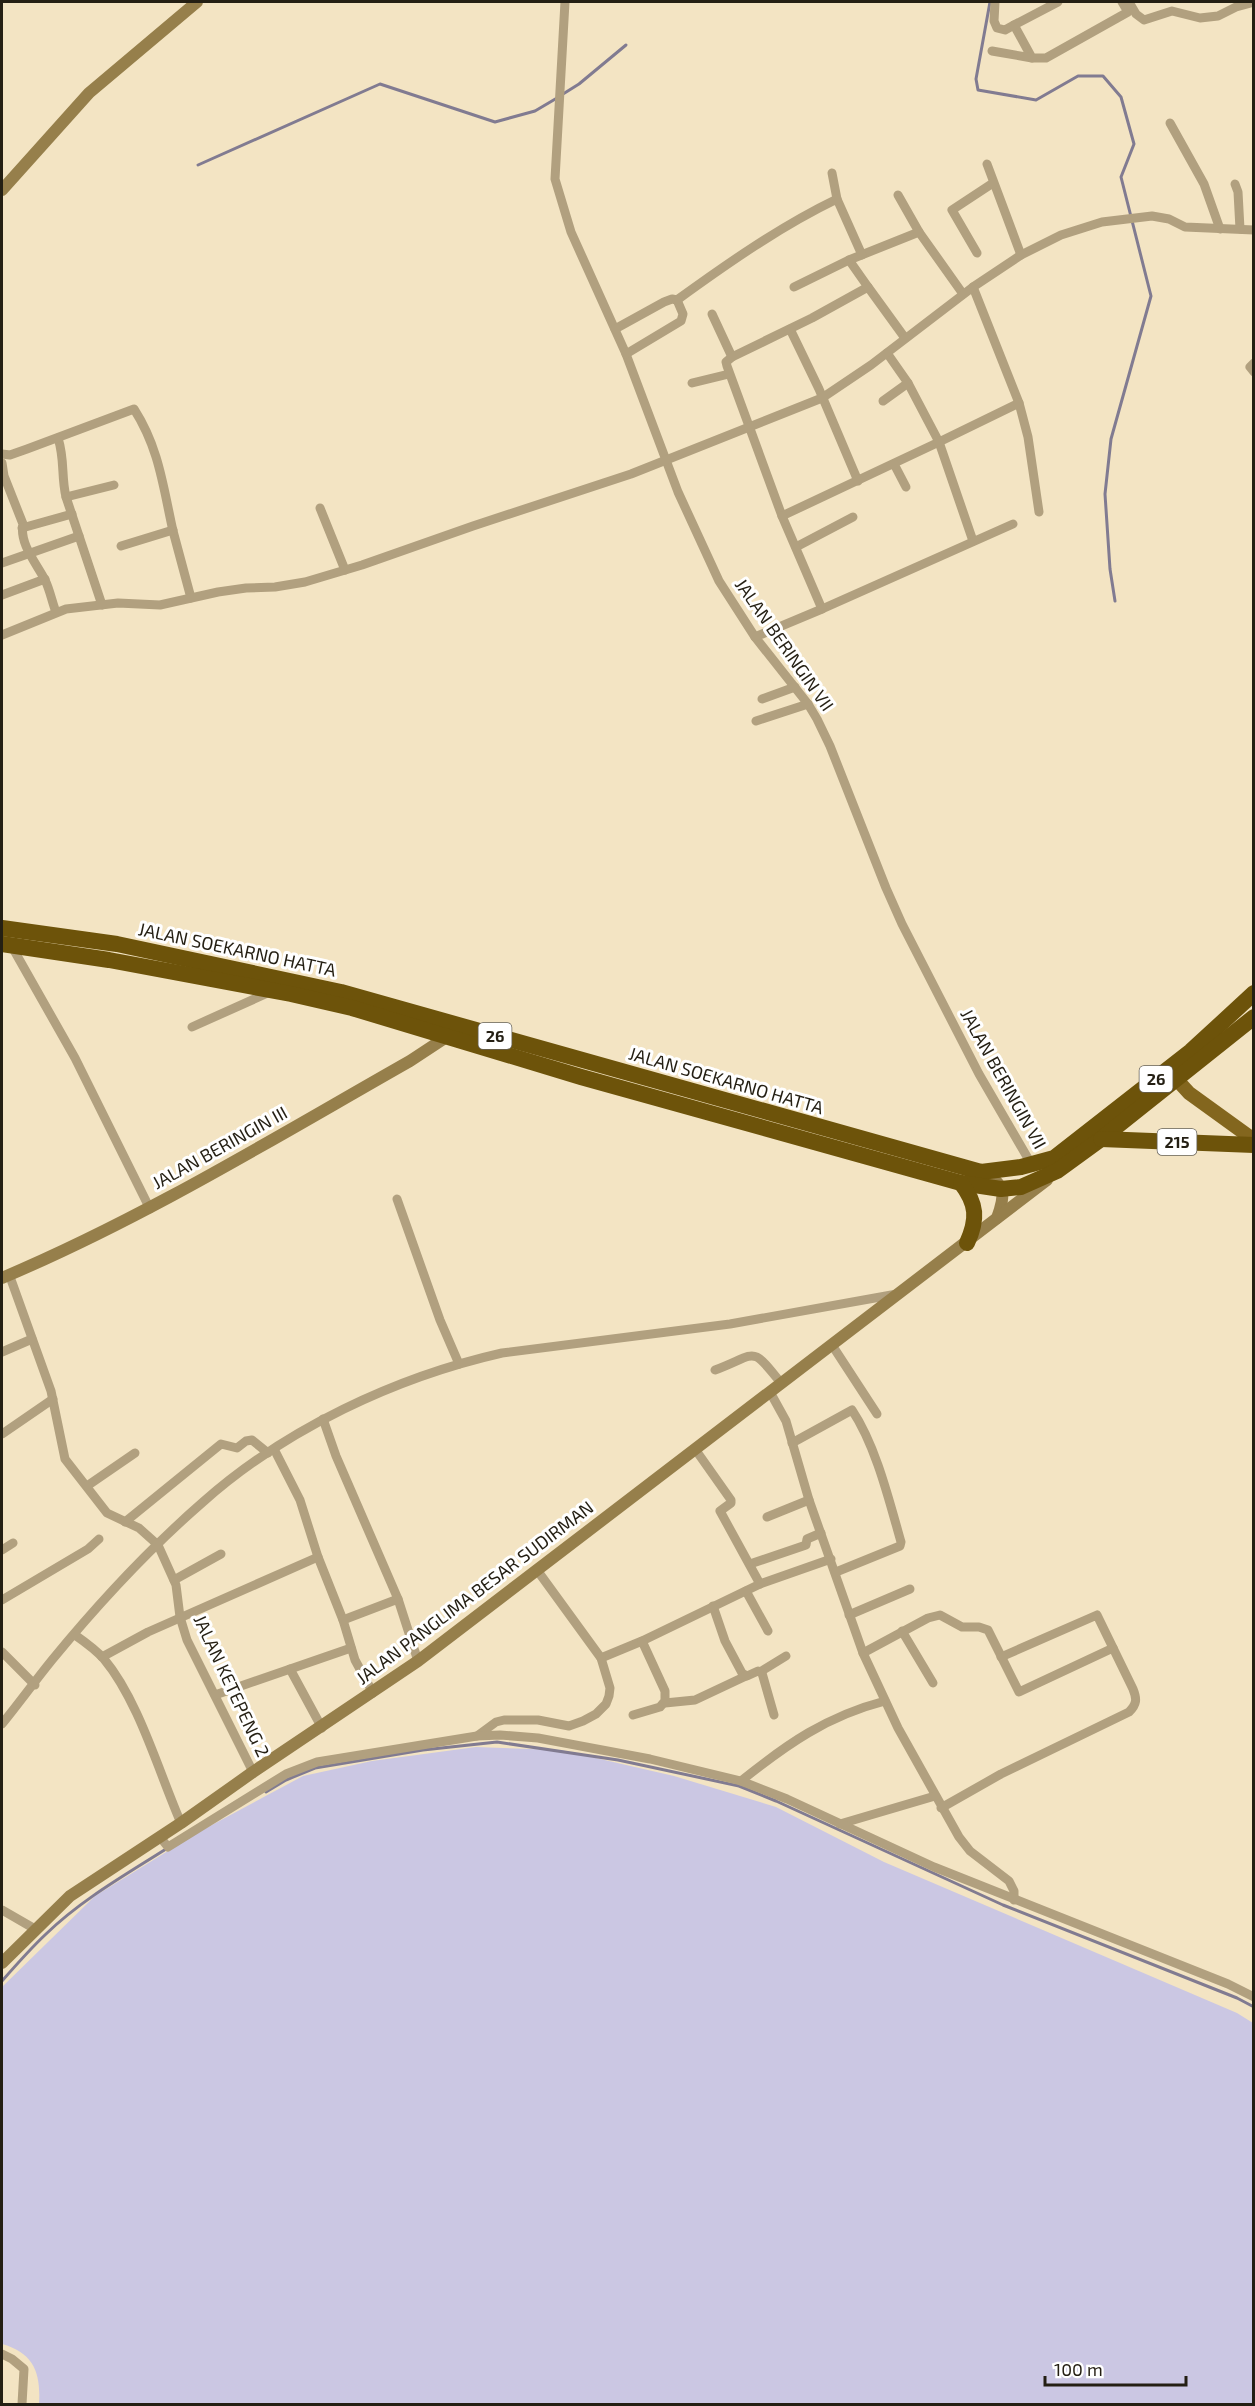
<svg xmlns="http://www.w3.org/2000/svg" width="1255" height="2406" viewBox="0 0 1255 2406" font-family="'Exo 2',sans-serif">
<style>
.green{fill:#cbc7e3}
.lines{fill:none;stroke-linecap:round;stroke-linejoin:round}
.stream{stroke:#817b91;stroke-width:3}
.street{stroke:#b1a07f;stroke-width:9}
.secondary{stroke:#967f4b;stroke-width:12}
.primary{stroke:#83661e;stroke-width:14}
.highway{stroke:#6d530a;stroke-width:16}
.labels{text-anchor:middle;stroke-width:6;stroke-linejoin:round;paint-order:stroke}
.shield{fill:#fff;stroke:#66625a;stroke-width:1.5}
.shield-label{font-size:16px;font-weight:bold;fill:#241f13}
.street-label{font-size:18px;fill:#241f13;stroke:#fff}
</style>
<rect width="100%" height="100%" fill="#f3e4c3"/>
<!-- green -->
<path class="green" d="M476 1747 561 1750 674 1776 776 1807 884 1862 1237 2013 1253 2023V2404H39C41 2373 34 2353 2 2344V1987L95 1896 197 1833 303 1776 372 1761Z"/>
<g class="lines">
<!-- stream -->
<g class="stream">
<path d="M990 2 976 79 978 90 1036 100 1078 76H1103L1121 97 1134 144 1121 177 1151 296 1111 439 1105 494 1110 569 1115 601"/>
<path d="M563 94 579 84 626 45"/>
<path d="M198 165 380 84 495 122 535 111 557 98"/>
<path d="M266 1792 286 1780 315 1768 423 1750 497 1742 618 1760 739 1786 776 1801 1003 1905 1237 1998 1254 2007"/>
<path d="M2 1981C16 1965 30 1949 46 1934 81 1900 125 1875 166 1849"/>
</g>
<!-- street -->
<g class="street">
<path d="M565 2 555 179 571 232 626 354 678 492 719 581 755 637 808 704 817 719 830 746 886 888 902 924 979 1074 1033 1167"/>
<path d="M995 2 994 21 997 28 1005 30 1014 25 1032 58H1046L1128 12 1122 2"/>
<path d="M1129 2 1136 14 1144 20 1172 11 1200 18 1218 16 1236 7 1254 2"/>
<path d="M1014 25 1058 2"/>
<path d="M992 51 1032 58"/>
<path d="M1170 123 1204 184 1220 229"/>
<path d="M987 164 1021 255"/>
<path d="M832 173 837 199"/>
<path d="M1235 184 1238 192 1240 229"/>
<path d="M898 195 919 232 963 294"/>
<path d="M977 253 952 210 993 183"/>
<path d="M849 260 868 287"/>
<path d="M794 287 849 260 919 232"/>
<path d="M973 287 1019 403 1028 437 1039 512"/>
<path d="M712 314 732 357"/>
<path d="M615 329 664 302 672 299 677 300C728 263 781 226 837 199L862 255"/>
<path d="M790 329 819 389 858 481"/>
<path d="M905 338 868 287 812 318 732 357 726 362 727 366 782 516 939 442 973 541"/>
<path d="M626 354 681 321 683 314 677 300"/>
<path d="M1254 363 1250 367 1254 372"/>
<path d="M692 383 729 374"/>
<path d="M908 383 939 442 1019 403"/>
<path d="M883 401 908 383 887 353"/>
<path d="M58 438C65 460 61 476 66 497L102 605"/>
<path d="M2 454 10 455 27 449 134 409C159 448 163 486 173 531 179 553 185 575 191 598"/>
<path d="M2 463 4 476 23 524C19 544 37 564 45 580 50 590 52 602 56 612"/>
<path d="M894 464 906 487"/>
<path d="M66 497 114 485"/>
<path d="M320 508 345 570"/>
<path d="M22 528 72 514"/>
<path d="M121 546 173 530"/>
<path d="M796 547 853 517"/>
<path d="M2 563 79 536"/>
<path d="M2 595 45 579"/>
<path d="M822 609 1013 524"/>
<path d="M2 635 66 609 118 603 160 605 218 592 246 588 275 587 305 582 362 565 473 526 631 474 822 398 871 365 973 287 1021 255 1061 235 1102 222 1152 216 1169 219 1185 227 1254 230"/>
<path d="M755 637 822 609 782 516"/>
<path d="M762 699 795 687"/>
<path d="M756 721 808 704"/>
<path d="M11 945 75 1058 150 1209"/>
<path d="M192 1027 272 991"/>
<path d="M397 1199 440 1320 459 1364"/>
<path d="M9 1274 51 1391 65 1459 107 1513 139 1528 158 1545 176 1585 180 1617 187 1640 253 1772"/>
<path d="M832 1345 877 1414"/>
<path d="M2 1352 32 1339"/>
<path d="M715 1370C758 1354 750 1344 781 1383"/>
<path d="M770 1392 786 1421 809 1500 863 1653 898 1728 959 1837 970 1851 1009 1881 1014 1891V1900"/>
<path d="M323 1419 336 1456 398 1599"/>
<path d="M2 1434 53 1399"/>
<path d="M792 1443 852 1410C876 1446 889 1500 901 1542L900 1546 836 1572"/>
<path d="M274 1449 300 1500 318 1557 343 1620 355 1660 373 1693"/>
<path d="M695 1449 731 1500V1503L720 1511 760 1584"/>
<path d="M87 1486 135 1453"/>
<path d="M767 1517 809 1500"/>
<path d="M125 1522 221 1444 237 1448 246 1441 252 1440 268 1453"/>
<path d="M2 1550 13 1543"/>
<path d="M750 1564 806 1545 807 1539 821 1533"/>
<path d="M174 1580 221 1554"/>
<path d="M746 1591 768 1631"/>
<path d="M2 1600 88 1549 99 1539"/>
<path d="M713 1606 725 1641 742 1673 747 1676 758 1671 762 1673 774 1715"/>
<path d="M849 1615 910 1589"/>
<path d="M343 1620 398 1599 418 1661"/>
<path d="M902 1631 933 1683"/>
<path d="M75 1635C85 1642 96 1650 104 1659 139 1701 159 1773 181 1823"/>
<path d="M2 1652 35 1685"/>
<path d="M863 1653 928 1618 940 1615 962 1627H979L988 1630 1019 1692 1113 1648"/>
<path d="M102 1657 148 1632 318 1557"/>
<path d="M601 1658 642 1641 760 1584 831 1559"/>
<path d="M290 1669 322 1728"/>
<path d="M760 1672 786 1656"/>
<path d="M215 1695 351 1648"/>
<path d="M665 1703 695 1700 746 1676"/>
<path d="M633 1715 660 1707 665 1701V1691L642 1641"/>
<path d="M2 1724C19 1703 35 1681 52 1660 98 1604 149 1549 203 1502 285 1429 396 1377 502 1353L730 1324 897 1294"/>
<path d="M477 1736 496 1722 504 1720H538L569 1726 583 1721 596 1714 606 1704 609 1696 610 1688 601 1658 537 1570"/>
<path d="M741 1781C787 1744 827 1716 885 1701"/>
<path d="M941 1808 1001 1774 1129 1712C1137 1704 1137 1699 1133 1689L1097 1615 1001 1657"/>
<path d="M840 1824 935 1796"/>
<path d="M160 1837 168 1847 286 1774 317 1762 477 1736 500 1735 538 1738 650 1759 741 1781 787 1799 934 1867 1228 1984 1254 1997"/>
<path d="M2 1910 35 1929"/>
<path d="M2 2354 12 2359 24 2369 22 2404"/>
</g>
<!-- secondary -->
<g class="secondary">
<path d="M2 190 89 93 197 2"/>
<path d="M981 1172C1006 1183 1006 1194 997 1218"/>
<path d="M2 1278C144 1218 276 1137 410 1061L451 1034"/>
<path d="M2 1963 70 1896 181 1823 253 1772 418 1661 1047 1180"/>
</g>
<!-- primary -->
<path class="primary" d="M1169 1071 1189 1093 1254 1140"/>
<!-- highway -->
<g class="highway">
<path d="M2 928 117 944 341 992 981 1172 1021 1167 1054 1158 1191 1051 1254 993"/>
<path d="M2 944 109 960 291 994 352 1008 581 1077 961 1183 1001 1189 1021 1187 1057 1171 1101 1139 1254 1017"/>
<path d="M1101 1139 1254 1145"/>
<path d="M961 1183C977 1204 978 1219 967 1243"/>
</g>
</g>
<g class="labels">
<!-- shield labels -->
<g class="shield">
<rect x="478.5" y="1023" width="33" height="26" rx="4.5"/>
<rect x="1139.5" y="1066" width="33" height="26" rx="4.5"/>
<rect x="1157.5" y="1129" width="39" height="26" rx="4.5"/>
</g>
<g class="shield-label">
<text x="495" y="1042">26</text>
<text x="1156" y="1085">26</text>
<text x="1177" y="1148">215</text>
</g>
<!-- street labels -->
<g class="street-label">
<text transform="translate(784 645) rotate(55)" y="6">JALAN BERINGIN VII</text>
<text transform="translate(237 950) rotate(12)" y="6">JALAN SOEKARNO HATTA</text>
<text transform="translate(1003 1079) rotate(61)" y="6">JALAN BERINGIN VII</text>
<text transform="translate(726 1081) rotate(16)" y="6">JALAN SOEKARNO HATTA</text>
<text transform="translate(220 1148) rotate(-29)" y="6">JALAN BERINGIN III</text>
<text transform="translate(475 1593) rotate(-37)" y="6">JALAN PANGLIMA BESAR SUDIRMAN</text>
<text transform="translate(231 1686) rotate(65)" y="6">JALAN KETEPENG 2</text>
</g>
</g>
<!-- border -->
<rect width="1255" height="2406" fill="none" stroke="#241f13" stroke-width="6"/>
<!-- scale -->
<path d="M1045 2376v9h141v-9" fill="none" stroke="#241f13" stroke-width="3"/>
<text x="1054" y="2376" font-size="18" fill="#241f13" stroke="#ffffff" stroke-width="4.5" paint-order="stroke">100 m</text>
</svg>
